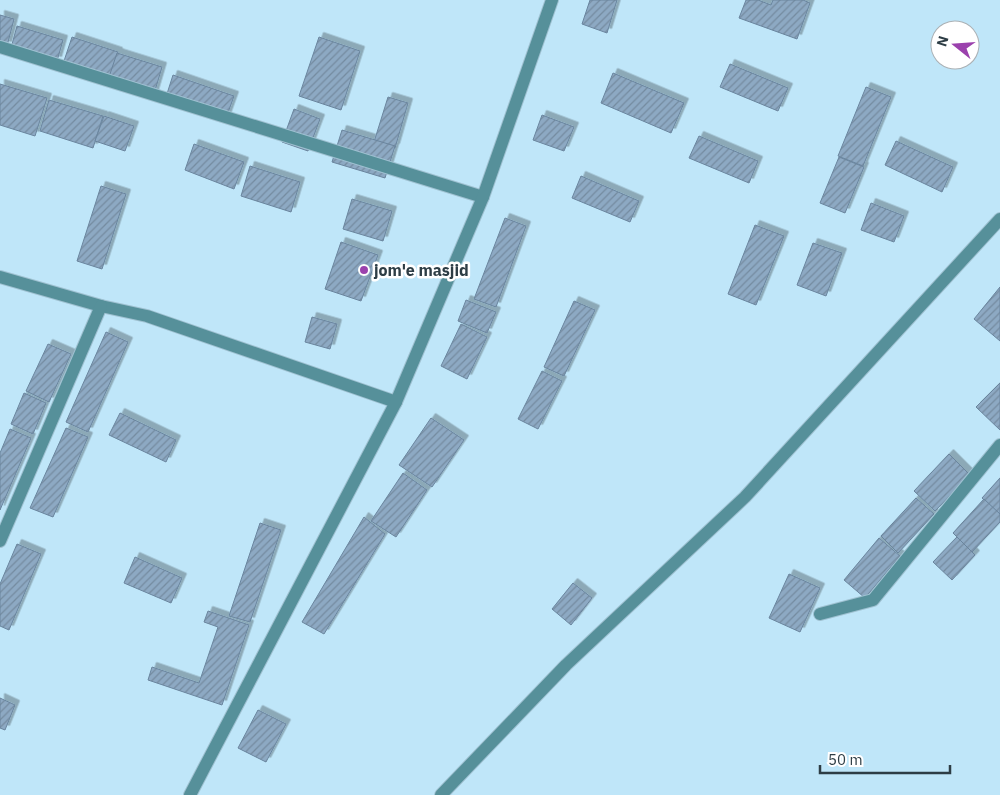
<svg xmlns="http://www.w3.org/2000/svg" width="1000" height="795" viewBox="0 0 1000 795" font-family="'IBM Plex Sans',sans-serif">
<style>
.building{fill:url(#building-hatch);stroke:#6a859e;filter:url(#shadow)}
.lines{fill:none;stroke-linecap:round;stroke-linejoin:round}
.minor-casing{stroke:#9fc1d1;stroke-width:14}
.minor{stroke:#56909a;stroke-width:12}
.poi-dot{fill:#9b41ad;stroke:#fff;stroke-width:2}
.labels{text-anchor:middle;stroke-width:5;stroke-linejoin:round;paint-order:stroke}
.poi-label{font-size:16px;font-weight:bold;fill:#2d3d45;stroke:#fff;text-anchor:start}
</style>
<defs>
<pattern id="building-hatch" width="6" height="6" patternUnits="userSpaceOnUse" patternTransform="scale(1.25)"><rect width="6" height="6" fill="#8da9c3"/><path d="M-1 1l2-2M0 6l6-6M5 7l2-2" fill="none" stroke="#748ba0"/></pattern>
<filter id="shadow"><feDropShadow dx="4.5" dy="-4.5" stdDeviation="0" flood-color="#0004"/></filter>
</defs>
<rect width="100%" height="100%" fill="#bfe6f9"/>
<!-- building -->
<g class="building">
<path d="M590 0H617L607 33 582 24Z"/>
<path d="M746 0H758L771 5 773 0H803L810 3 797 39 739 18Z"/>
<path d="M0 15 14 19 7 46 0 44Z"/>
<path d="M17 26 63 40 57 61 11 48Z"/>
<path d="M72 37 118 52 109 79 63 64Z"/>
<path d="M319 37 360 51 341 110 299 96Z"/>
<path d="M117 53 162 67 154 94 108 80Z"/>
<path d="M730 64 788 88 778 111 720 87Z"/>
<path d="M613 73 684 103 671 133 601 103Z"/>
<path d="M173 75 234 96 225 121 165 100Z"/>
<path d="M0 84 47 98 35 136 0 125Z"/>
<path d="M866 87 891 97 863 166 838 156Z"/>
<path d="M388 97 408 103 395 148 374 142Z"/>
<path d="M49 100 103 116 93 148 40 131Z"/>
<path d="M294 109 320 119 308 151 282 142Z"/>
<path d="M542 115 574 127 564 151 533 140Z"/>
<path d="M104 116 134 126 125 151 95 141Z"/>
<path d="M342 130 395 146 385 178 332 162Z"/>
<path d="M699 136 758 161 749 183 689 158Z"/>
<path d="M896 141 953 167 942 192 885 165Z"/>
<path d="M194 144 244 162 234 189 185 170Z"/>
<path d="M839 157 864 167 845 213 820 203Z"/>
<path d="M250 166 300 182 291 212 241 196Z"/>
<path d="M581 176 639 201 630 222 572 198Z"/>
<path d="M101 186 126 194 102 269 77 261Z"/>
<path d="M352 199 392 211 383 241 343 229Z"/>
<path d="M871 203 904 216 894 242 861 230Z"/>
<path d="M505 218 526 226 496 307 474 299Z"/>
<path d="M755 225 784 236 756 305 728 294Z"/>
<path d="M341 242 378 255 361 301 325 289Z"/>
<path d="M813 243 842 253 826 296 797 285Z"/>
<path d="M1000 287V341L974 319Z"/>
<path d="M466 300 496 312 487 333 458 321Z"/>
<path d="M574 301 595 310 564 376 544 367Z"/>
<path d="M312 317 337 324 330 349 305 342Z"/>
<path d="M461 324 487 337 467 379 441 366Z"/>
<path d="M106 332 128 342 88 432 66 422Z"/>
<path d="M48 344 71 354 49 402 26 391Z"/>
<path d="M542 371 562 381 538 429 518 419Z"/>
<path d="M1000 383V430L976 407Z"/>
<path d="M24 393 46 403 33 434 11 424Z"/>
<path d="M120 413 176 440 166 462 109 435Z"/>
<path d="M431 418 464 440 432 487 399 465Z"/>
<path d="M66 428 88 437 53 517 30 508Z"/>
<path d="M10 429 31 438 0 510V453Z"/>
<path d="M949 454 970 475 935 511 914 491Z"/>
<path d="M403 473 427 490 396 537 371 521Z"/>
<path d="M1000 478V515L982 498Z"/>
<path d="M916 498 934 514 898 553 881 536Z"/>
<path d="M984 499 1000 514V522L972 552 953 533Z"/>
<path d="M364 517 385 534 324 634 302 622Z"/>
<path d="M260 523 281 530 250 622 229 616Z"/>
<path d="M957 537 975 555 952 580 933 562Z"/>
<path d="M879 538 900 556 865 598 844 580Z"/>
<path d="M17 544 41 554 9 630 0 626V584Z"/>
<path d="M135 557 182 578 171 603 124 583Z"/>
<path d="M789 574 820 588 800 632 769 618Z"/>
<path d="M573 583 592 598 571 625 552 609Z"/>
<path d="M208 611 249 625 222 705 148 680 152 667 199 683 218 627 204 622Z"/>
<path d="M0 698 15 705 5 730 0 728Z"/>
<path d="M258 710 286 724 266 762 238 748Z"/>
</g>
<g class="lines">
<!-- minor casing -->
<g class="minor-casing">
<g id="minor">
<path d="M0 47 483 197"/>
<path d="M0 277 101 306 147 316 396 402"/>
<path d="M0 541 101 306"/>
<path d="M820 614 873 600 1000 445"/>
<path d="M190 795 396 402 483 197 552 0"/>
<path d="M441 795 566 665 745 497 1000 219"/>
</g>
</g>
<!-- minor -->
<use href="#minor" class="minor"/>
</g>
<!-- markers -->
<circle class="poi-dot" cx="364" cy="270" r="5"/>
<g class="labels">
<!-- poi labels -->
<g class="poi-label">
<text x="374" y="276">jom'e masjid</text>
</g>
</g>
<!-- north arrow -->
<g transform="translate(955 45) rotate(287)"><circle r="24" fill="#ffffff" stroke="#abb1b5"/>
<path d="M0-4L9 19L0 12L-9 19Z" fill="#9b41ad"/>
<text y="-8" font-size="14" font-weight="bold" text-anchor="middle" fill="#2d3d45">N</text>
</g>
<!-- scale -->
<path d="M820 765v8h130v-8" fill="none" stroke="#2d3d45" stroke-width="2.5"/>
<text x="828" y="765" font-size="15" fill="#2d3d45" stroke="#ffffff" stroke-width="4" paint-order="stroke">50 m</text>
</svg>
